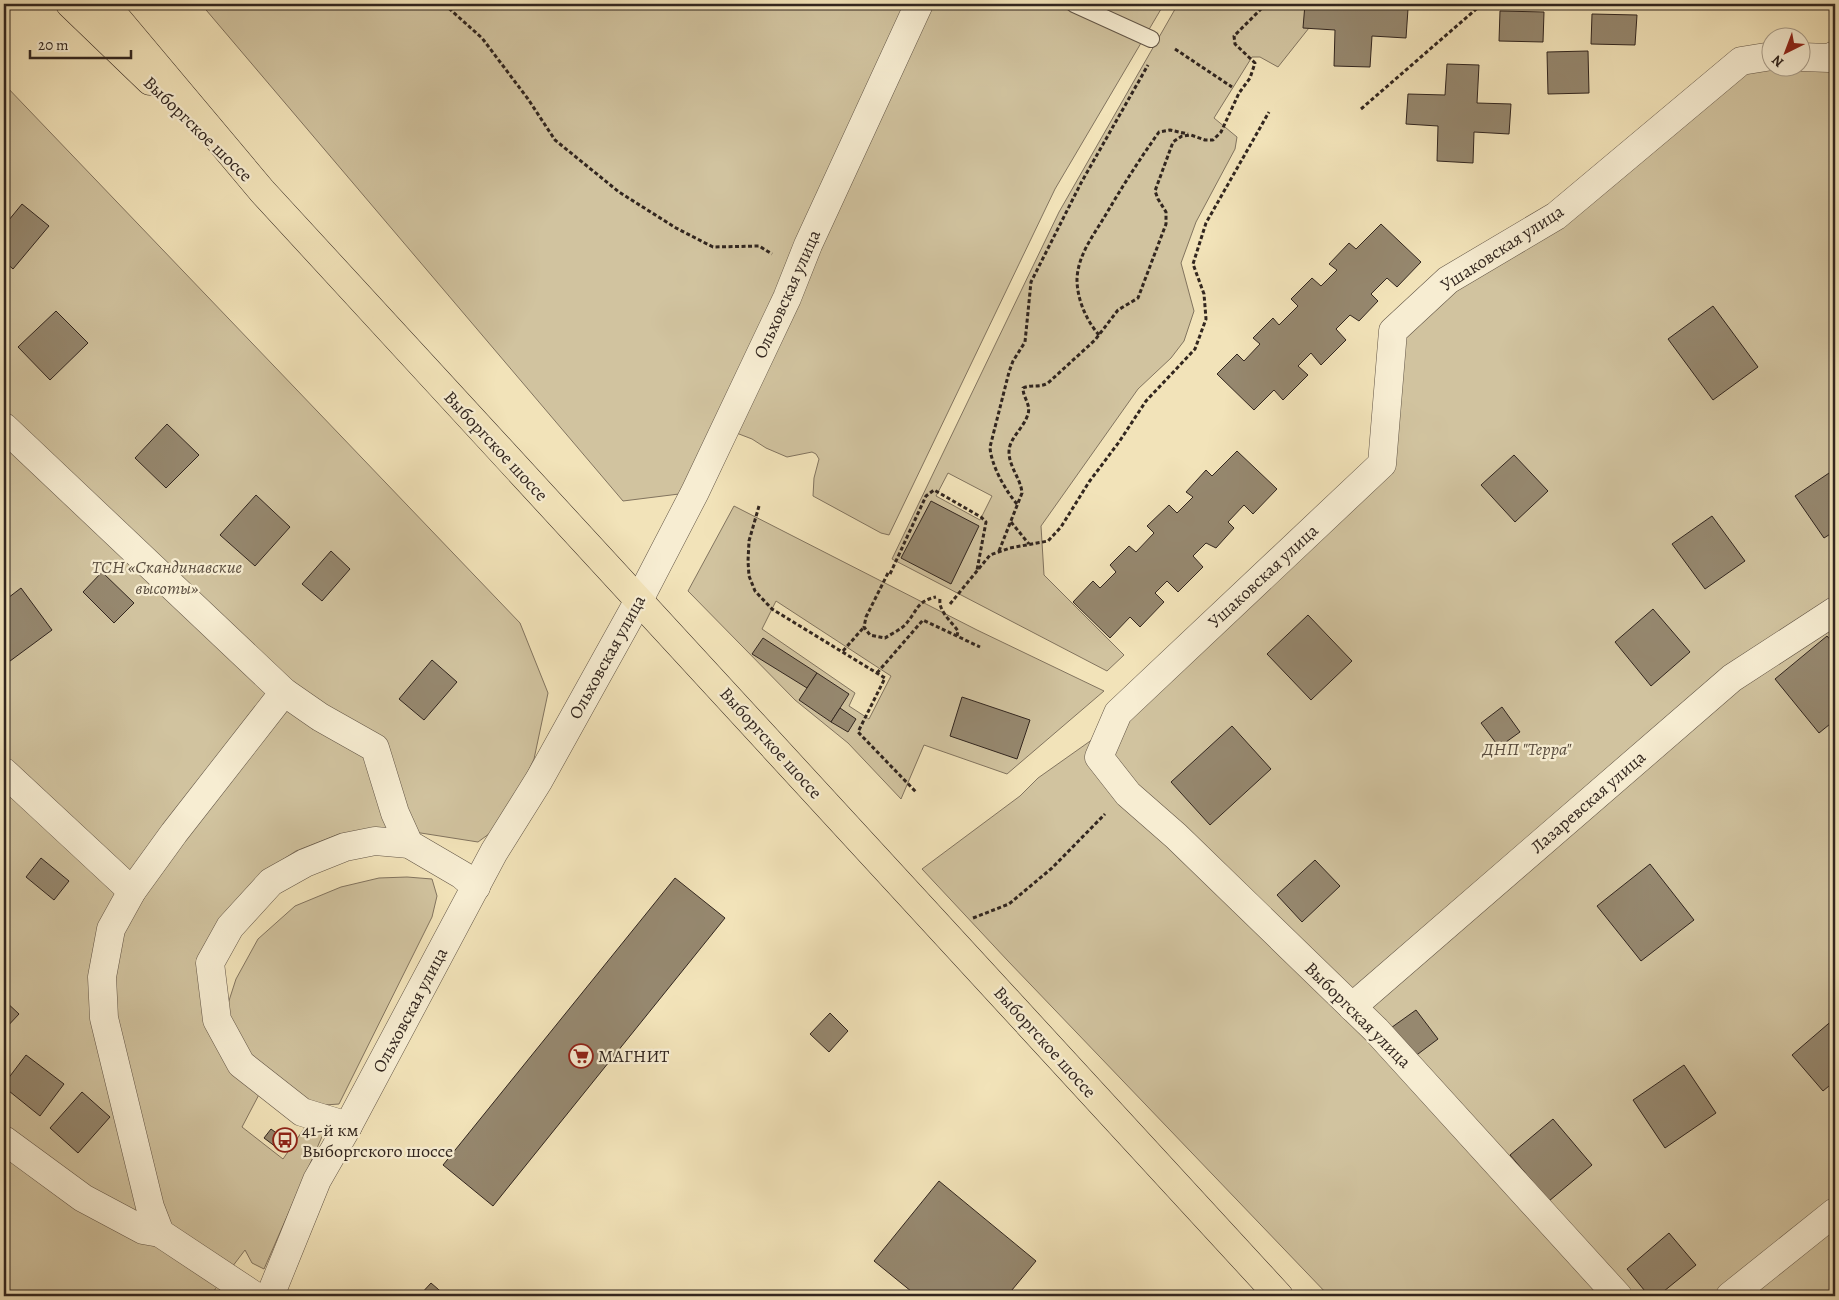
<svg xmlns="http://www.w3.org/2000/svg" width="1839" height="1300" viewBox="0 0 1839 1300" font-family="Alegreya,serif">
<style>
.green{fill:#d1c39f;stroke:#82745f;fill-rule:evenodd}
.building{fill:#96886f;stroke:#32261f}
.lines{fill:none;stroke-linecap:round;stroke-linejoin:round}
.lane-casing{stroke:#625546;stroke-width:18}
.street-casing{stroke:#625546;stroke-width:29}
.primary-casing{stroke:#32261f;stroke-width:29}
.path{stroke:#32261f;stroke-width:3;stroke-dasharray:4 2.5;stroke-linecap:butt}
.lane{stroke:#f7edd2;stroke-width:16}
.street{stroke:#f7edd2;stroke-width:28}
.primary{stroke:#f2e3b9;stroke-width:28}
.labels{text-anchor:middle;stroke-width:4.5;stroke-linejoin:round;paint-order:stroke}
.street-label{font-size:18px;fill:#32261f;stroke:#f7edd2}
.park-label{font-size:18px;font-style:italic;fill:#5a4d3f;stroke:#f7edd2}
.poi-label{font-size:18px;fill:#32261f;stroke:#f7edd2;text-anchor:start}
</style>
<rect width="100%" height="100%" fill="#f2e3b9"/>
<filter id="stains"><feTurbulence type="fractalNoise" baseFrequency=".004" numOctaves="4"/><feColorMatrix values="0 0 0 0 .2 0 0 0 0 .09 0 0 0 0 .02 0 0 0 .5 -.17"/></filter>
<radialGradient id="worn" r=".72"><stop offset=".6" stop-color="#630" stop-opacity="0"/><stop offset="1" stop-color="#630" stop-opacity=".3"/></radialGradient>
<!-- green -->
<g class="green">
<path d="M201 4H1164L1055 189 889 535 881 533 813 496 814 478 819 459 816 454 812 452 787 457 766 448 752 439 726 429 695 492 623 501Z"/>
<path d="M1178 4H1328L1278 67 1260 57H1252L1214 118 1237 137 1235 149 1196 222 1181 263 1194 311 1184 341 1171 358 1138 389 1041 526 1044 575 1124 655 1107 671 892 559 1059 212ZM948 473 992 496 980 520 936 496Z"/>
<path d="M1835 55V1296H1329L1008 961 922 869 1020 796 1038 778 1103 732 1382 464 1393 331 1741 61 1772 68H1802Z"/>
<path d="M4 84 520 623 548 693 534 759 515 799 497 828 478 842 389 828 339 834 296 851 261 874 201 959 263 1087 242 1127 283 1159 310 1120 324 1132 264 1269 252 1263 245 1250 210 1296H4Z"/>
<path d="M734 506 977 630 1104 691 1007 774 924 745 901 799 848 743 795 700 688 591ZM776 601 891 676 869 719 849 706 855 693 762 629Z"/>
<path d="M407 877 432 879 437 896 432 917 339 1104 311 1106 248 1061 225 1013 236 979 258 939 295 906 341 887 379 878Z"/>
</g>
<!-- building -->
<g class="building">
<path d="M1305 4H1374V7L1408 9 1406 38 1372 36 1370 67 1334 66 1335 30 1303 28Z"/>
<path d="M1546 4H1587V6L1546 7Z"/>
<path d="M1500 11 1544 12 1543 42 1499 41Z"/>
<path d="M1592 14 1637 15 1635 45 1591 44Z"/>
<path d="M1588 51 1589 93 1548 94 1547 52Z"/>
<path d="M1447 64 1479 65 1477 103 1511 104 1509 134 1474 132 1473 163 1437 161 1438 126 1406 124 1408 94 1445 95Z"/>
<path d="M22 204 49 226 13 269 4 261V226Z"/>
<path d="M1381 224 1421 262 1397 287 1387 278 1371 294 1378 301 1359 321 1350 315 1336 329 1346 340 1321 365 1311 353 1298 366 1308 375 1283 400 1274 390 1254 410 1217 374 1237 354 1244 361 1260 344 1253 338 1273 318 1279 325 1298 306 1291 299 1312 278 1321 286 1337 270 1329 264 1349 243 1356 249Z"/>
<path d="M1713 306 1758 367 1713 400 1668 339Z"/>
<path d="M56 311 88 343 50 380 18 347Z"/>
<path d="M167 424 199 455 166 488 135 458Z"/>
<path d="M1237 451 1277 489 1253 514 1244 505 1228 522 1234 528 1216 548 1206 543 1193 556 1203 567 1178 592 1167 581 1155 593 1164 602 1140 627 1130 617 1110 638 1073 602 1093 581 1100 588 1116 572 1110 565 1129 546 1136 552 1154 533 1147 526 1169 505 1177 513 1193 497 1186 492 1206 470 1212 476Z"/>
<path d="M1514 455 1548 491 1515 522 1481 485Z"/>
<path d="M1835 469V531L1824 538 1795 496Z"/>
<path d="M256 495 290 527 255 566 220 535Z"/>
<path d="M931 501 979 526 951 584 901 558Z"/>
<path d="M1712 516 1745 561 1705 589 1672 544Z"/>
<path d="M331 551 350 569 322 601 302 584Z"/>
<path d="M102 572 134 603 114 623 83 592Z"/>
<path d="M21 588 52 630 6 664 4 662V601Z"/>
<path d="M1653 609 1690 652 1651 686 1615 642Z"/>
<path d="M1308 615 1352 661 1311 700 1267 654Z"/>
<path d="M1827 636 1835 645V720L1819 733 1775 679Z"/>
<path d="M763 638 817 673 807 688 752 654Z"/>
<path d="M432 660 457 682 424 720 399 699Z"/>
<path d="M817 673 849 694 831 722 799 700Z"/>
<path d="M962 697 1030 720 1017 759 950 736Z"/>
<path d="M1502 707 1520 732 1499 747 1481 723Z"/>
<path d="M840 708 856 719 848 732 831 722Z"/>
<path d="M1232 726 1271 769 1210 825 1171 782Z"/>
<path d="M41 858 69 881 54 900 26 877Z"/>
<path d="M1315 860 1340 886 1302 922 1277 895Z"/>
<path d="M1650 864 1694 920 1641 961 1597 906Z"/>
<path d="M675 878 725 918 493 1206 443 1165Z"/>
<path d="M4 1000 19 1014 4 1030Z"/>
<path d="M1416 1010 1438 1039 1410 1060 1388 1030Z"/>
<path d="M830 1013 848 1031 829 1052 810 1034Z"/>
<path d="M1835 1018V1081L1823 1091 1792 1055Z"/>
<path d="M26 1055 64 1084 40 1116 4 1087V1084Z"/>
<path d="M1684 1065 1716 1113 1665 1148 1633 1100Z"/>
<path d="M82 1092 110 1117 78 1153 50 1128Z"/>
<path d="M1553 1119 1592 1165 1549 1201 1510 1155Z"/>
<path d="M271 1129 287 1141 280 1150 264 1138Z"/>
<path d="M939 1181 1036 1261 1007 1296H917L874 1261Z"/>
<path d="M1669 1233 1696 1265 1658 1296H1649L1627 1269Z"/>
<path d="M431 1283 446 1296H419Z"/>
</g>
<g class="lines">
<!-- lane casing -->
<g class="lane-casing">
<path id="lane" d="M1074 4 1151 39"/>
</g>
<!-- street casing -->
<g class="street-casing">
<g id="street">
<path d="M1802 57 1829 58 1835 55"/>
<path d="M4 427 284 692 320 717 375 748 395 813 409 844"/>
<path d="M4 772 132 891"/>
<path d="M1352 1007 1732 678 1835 611"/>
<path d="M348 1126 302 1112 241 1064 217 1020 210 963 230 927 271 882 305 863 345 847 375 841 409 844 462 875 476 887"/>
<path d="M4 1140 83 1198 143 1230 160 1233 255 1296"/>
<path d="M160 1233 150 1207 104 1018 102 977 111 929 132 891 174 833 284 692"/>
<path d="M270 1296 317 1180 348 1126 494 852 539 780 639 600 695 492 787 298 808 245 919 4"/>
<path d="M1618 1296 1376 1030 1176 836 1128 794 1099 757 1118 713 1382 464 1393 331 1448 280 1556 216 1741 61 1772 56"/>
<path d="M1730 1296 1835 1212"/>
</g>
</g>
<!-- primary casing -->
<g class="primary-casing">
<g id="primary">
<path d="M70 4 150 81"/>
<path d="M105 4 262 191 1279 1296"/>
</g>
</g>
<!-- path -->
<g class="path">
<path d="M444 4 482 38 528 99 555 140 619 192 676 228 713 247 759 246 772 254"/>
<path d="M1175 49 1232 87"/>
<path d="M1361 109 1482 4"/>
<path d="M1099 335C1086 320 1077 299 1077 279 1078 255 1093 236 1105 216 1122 187 1139 160 1159 132L1170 130 1188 134"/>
<path d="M1017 504C1005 490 991 465 990 447L1009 372 1013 361 1025 342 1031 282 1081 183 1148 65"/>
<path d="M759 506 749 541 748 561 749 576 755 591 772 609 885 678 858 732 916 792"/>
<path d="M1011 522 1029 544"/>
<path d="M999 551 1022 493C1021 479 1009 467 1009 452 1009 438 1024 428 1028 414 1031 404 1023 398 1023 388 1032 384 1040 388 1048 383L1095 340 1118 310 1138 298 1166 224V212L1158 199 1155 191 1173 142 1182 136 1191 135 1205 140H1213L1221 132 1239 93 1250 78 1255 63 1235 44 1234 36 1266 4"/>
<path d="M888 573 866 617 864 627 870 635 885 638C891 634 900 630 905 625 917 612 916 601 936 597"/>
<path d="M890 574 926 496 934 490 981 517 986 522 977 570"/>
<path d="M940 599C938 611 952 622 958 631L957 636"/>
<path d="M950 604 990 555 1010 548 1048 541 1061 527 1089 482 1119 442 1146 401 1195 349 1206 319 1204 294 1193 264 1206 223 1269 112"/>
<path d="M843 651 864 627"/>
<path d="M877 673 923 620 980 647"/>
<path d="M973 918 1009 904 1052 868 1105 814"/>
</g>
<!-- lane -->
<use href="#lane" class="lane"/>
<!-- street -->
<use href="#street" class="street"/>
<!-- primary -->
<use href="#primary" class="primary"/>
</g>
<!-- icons -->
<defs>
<g id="supermarket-ring" transform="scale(1.25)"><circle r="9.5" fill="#f7edd2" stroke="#8f2418" stroke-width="1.5"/><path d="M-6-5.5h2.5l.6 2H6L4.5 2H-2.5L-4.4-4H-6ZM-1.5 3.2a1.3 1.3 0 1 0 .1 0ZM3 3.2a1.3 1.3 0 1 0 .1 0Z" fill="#8f2418"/></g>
<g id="bus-ring" transform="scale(1.25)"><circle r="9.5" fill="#f7edd2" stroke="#8f2418" stroke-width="1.5"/><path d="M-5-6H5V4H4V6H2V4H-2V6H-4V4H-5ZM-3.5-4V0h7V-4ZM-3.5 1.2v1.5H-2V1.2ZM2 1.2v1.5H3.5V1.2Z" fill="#8f2418"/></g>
</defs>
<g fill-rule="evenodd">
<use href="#supermarket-ring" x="581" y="1056"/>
<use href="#bus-ring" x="285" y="1140"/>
</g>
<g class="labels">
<!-- street labels -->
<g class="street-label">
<text transform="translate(198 129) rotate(44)" y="6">Выборгское шоссе</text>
<text transform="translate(1502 248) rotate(-33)" y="6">Ушаковская улица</text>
<text transform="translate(787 294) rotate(-66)" y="6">Ольховская улица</text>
<text transform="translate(496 446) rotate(47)" y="6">Выборгское шоссе</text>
<text transform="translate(1263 576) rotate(-43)" y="6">Ушаковская улица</text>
<text transform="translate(607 657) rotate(-61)" y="6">Ольховская улица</text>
<text transform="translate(771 743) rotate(48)" y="6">Выборгское шоссе</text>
<text transform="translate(1588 802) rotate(-41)" y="6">Лазаревская улица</text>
<text transform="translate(410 1010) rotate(-62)" y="6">Ольховская улица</text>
<text transform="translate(1358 1015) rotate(45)" y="6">Выборгская улица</text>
<text transform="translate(1045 1042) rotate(48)" y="6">Выборгское шоссе</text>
</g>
<!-- park labels -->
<g class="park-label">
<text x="167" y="573">ТСН «Скандинавские<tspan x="167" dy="21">высоты»</tspan></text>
<text x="1527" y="755">ДНП "Терра"</text>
</g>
<!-- poi labels -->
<g class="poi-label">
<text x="598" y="1062">МАГНИТ</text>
<text x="302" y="1136">41-й км<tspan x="302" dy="21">Выборгского шоссе</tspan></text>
</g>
</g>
<!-- margin -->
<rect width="1839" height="1300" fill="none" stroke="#f2e3b9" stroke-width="20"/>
<rect x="5" y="5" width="1829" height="1290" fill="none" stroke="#32261f" stroke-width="2.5"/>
<rect x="10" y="10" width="1819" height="1280" fill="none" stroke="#32261f"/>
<!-- north arrow -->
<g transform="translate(1786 52) rotate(222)"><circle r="24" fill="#f7edd2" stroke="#a89d8a"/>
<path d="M0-4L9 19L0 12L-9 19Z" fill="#8f2418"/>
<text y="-8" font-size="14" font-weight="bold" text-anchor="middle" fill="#32261f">N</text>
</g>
<!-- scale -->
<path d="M30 50v8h101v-8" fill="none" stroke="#32261f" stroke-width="2.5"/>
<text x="38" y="50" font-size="15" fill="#32261f" stroke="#f7edd2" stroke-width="4" paint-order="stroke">20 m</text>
<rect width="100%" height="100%" filter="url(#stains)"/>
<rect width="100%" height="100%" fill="url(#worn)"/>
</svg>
